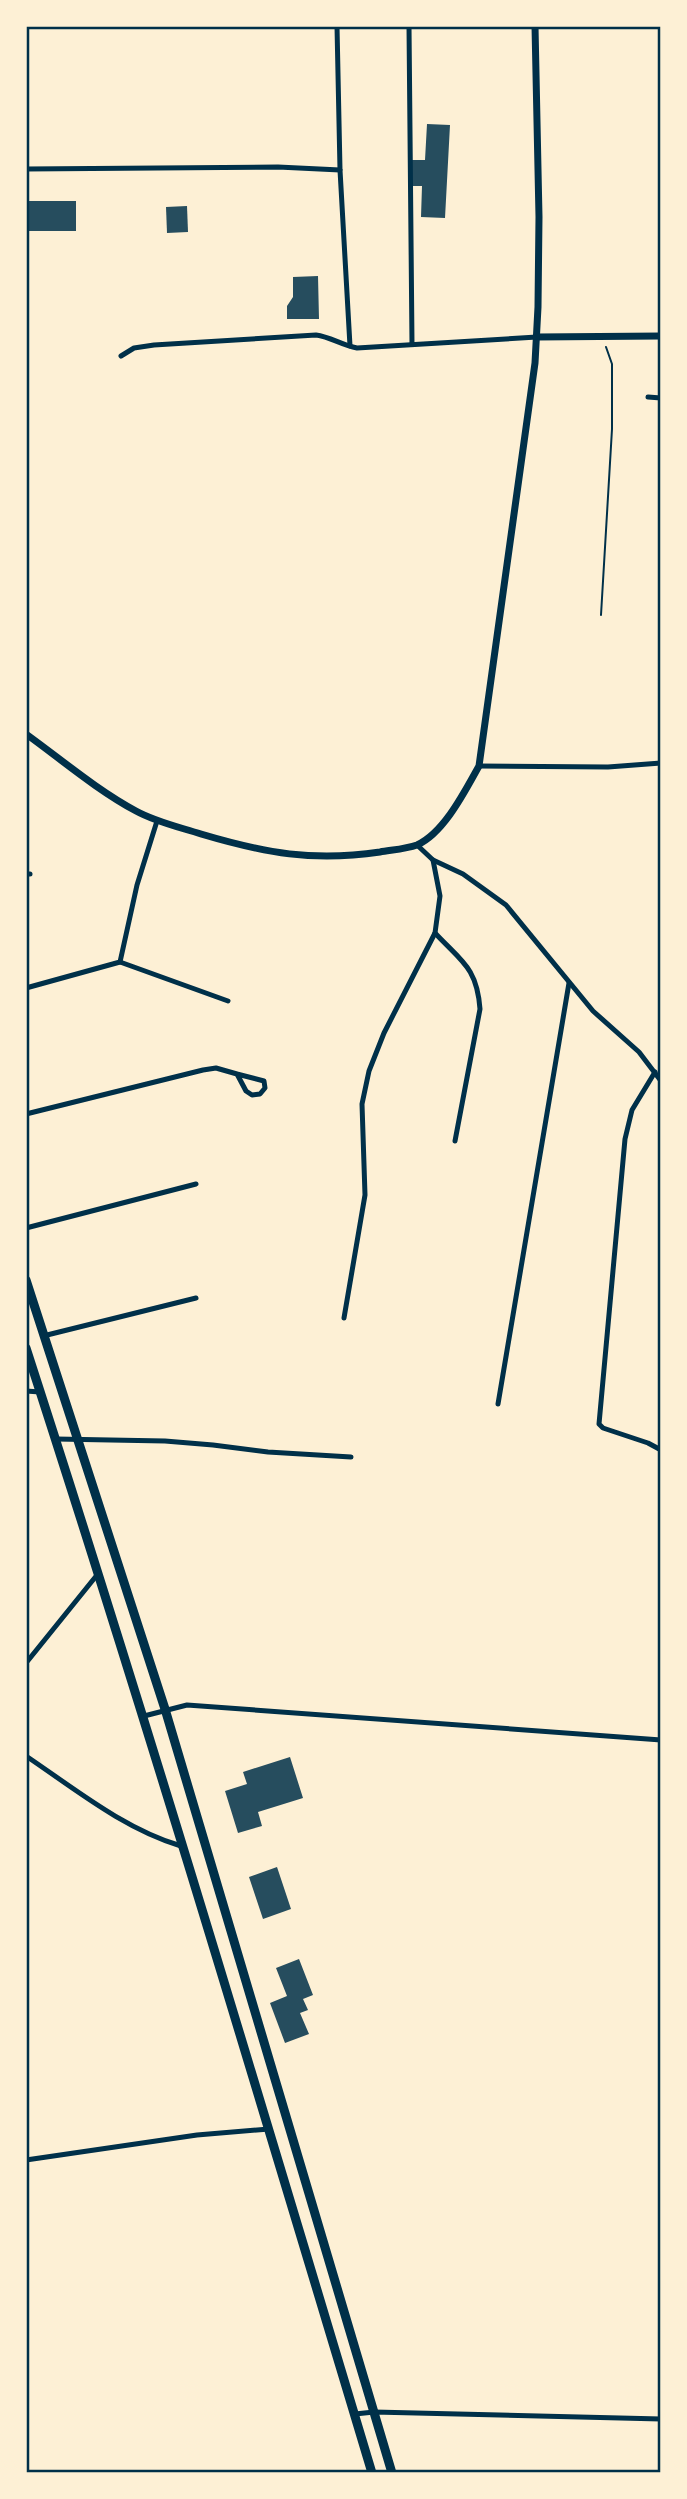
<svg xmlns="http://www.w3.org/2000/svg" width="687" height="2499" viewBox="0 0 687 2499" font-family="'Exo 2',sans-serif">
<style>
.building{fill:#264d5e}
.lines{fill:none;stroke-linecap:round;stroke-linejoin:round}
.path{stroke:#003049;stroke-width:2}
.minor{stroke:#003049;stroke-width:5}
.tertiary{stroke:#003049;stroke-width:7}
.trunk{stroke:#003049;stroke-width:9}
.neatline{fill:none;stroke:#003049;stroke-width:2.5}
</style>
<rect width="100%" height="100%" fill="#fdf0d5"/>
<!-- building -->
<g class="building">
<path d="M427 124 450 125 445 218 421 217 422 186H411L412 160H425Z"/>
<rect x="26" y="201" width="50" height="30"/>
<path d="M187 206 188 232 167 233 166 207Z"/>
<path d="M318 276 319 319H287V306L293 297V277Z"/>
<path d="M290 1757 303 1798 258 1812 262 1826 238 1833 225 1791 247 1784 243 1772Z"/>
<path d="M277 1867 291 1909 263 1919 249 1877Z"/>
<path d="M299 1959 313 1995 303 1999 308 2010 300 2013 309 2034 285 2043 270 2003 287 1996 276 1968Z"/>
</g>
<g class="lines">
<!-- path -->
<path class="path" d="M601 615 612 429V364L606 347"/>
<!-- minor -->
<g class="minor">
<path d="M337 26 340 170 350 346"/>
<path d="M409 26 412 344"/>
<path d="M26 169 278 167 340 170"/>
<path d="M121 356 134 348 154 345 316 335C331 337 341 345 357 348L537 337"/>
<path d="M648 397 661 398"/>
<path d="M479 766 608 767 661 763"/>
<path d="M417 845 433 860 463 874 506 905 593 1011 639 1052 661 1081"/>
<path d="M26 874H30"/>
<path d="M435 933C461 961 477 967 480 1009L455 1141"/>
<path d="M120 962 228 1001"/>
<path d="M26 988 120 962 137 885 157 821"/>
<path d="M655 1072 632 1110 625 1139 599 1424 603 1428 648 1443 661 1450"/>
<path d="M26 1114 203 1070 216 1068 237 1074 246 1091 252 1095 260 1094 265 1088 264 1081 237 1074"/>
<path d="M26 1228 196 1184"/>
<path d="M344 1318 365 1195 362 1104 369 1071 384 1033 435 933 440 896 433 860"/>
<path d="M43 1336 196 1298"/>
<path d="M26 1391 40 1392"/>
<path d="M498 1404 569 983"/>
<path d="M56 1439 165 1441 213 1445 268 1452 351 1457"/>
<path d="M26 1663 97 1575"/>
<path d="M144 1716 187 1705 661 1740"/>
<path d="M26 1756C75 1789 124 1829 181 1846"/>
<path d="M26 2160 197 2135 269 2129"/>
<path d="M355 2414 374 2412 661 2419"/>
</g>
<!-- tertiary -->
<g class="tertiary">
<path d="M537 337 661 336"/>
<path d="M26 734C62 760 97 790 136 811 156 822 179 827 201 834 265 853 313 862 380 852 391 850 406 849 417 845 444 833 465 791 479 766L535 363 538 307 539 217 535 26"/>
</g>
<!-- trunk -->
<g class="trunk">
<path d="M26 1280 165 1709 392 2473"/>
<path d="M26 1348C147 1721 259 2097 372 2473"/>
</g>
</g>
<!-- border -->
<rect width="687" height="2499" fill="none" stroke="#fdf0d5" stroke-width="56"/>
<rect x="28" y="28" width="631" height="2443" class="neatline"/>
</svg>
